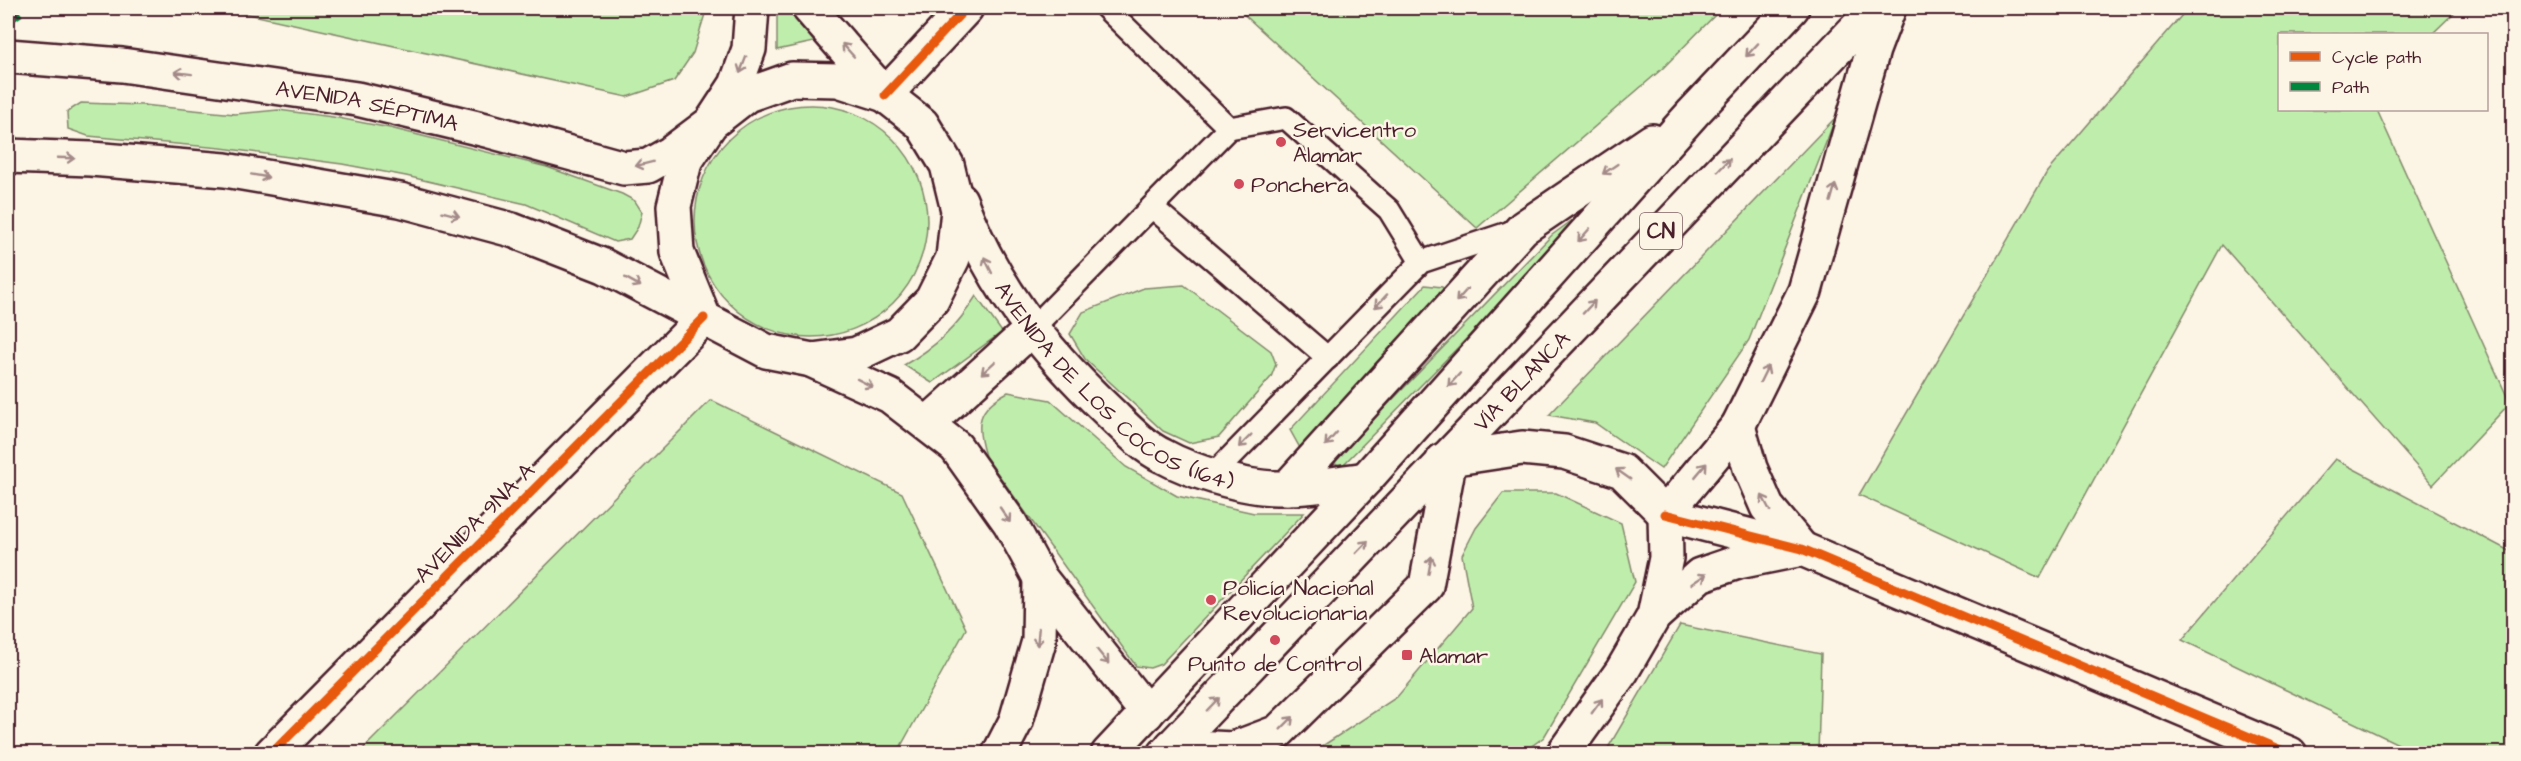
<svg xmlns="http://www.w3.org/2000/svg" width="2521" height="761" viewBox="0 0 2521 761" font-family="'Architects Daughter',sans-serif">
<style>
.green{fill:#bfeeac;stroke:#84866c;stroke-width:1.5}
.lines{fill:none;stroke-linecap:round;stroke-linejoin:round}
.service-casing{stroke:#4a1f2b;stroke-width:26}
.minor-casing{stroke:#4a1f2b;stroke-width:38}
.tertiary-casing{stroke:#4a1f2b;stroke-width:38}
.secondary-casing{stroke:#4a1f2b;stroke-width:38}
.trunk-casing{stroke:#4a1f2b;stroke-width:38}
.service{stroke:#fcf5e5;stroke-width:21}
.minor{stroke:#fcf5e5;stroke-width:33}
.tertiary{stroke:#fcf5e5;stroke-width:33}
.secondary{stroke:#fcf5e5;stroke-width:33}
.trunk{stroke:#fcf5e5;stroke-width:33}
.quiet{stroke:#00873e;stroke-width:8;stroke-dasharray:15 8;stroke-linecap:butt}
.cycleway-casing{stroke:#fcf5e5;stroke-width:13}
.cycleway{stroke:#e8590c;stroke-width:9}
.oneway{stroke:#a38a88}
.poi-dot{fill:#d1495b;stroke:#fcf5e5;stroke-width:2}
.labels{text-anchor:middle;stroke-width:5;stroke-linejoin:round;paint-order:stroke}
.shield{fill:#fcf5e5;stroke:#7f5f63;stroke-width:1.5}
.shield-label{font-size:21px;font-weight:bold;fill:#4a1f2b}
.street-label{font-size:22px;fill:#4a1f2b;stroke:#fcf5e5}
.poi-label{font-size:22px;fill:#4a1f2b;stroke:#fcf5e5;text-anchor:start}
</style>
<rect width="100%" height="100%" fill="#fcf5e5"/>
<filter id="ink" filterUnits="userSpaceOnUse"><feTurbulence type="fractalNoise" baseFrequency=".0167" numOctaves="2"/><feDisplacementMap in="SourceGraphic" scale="12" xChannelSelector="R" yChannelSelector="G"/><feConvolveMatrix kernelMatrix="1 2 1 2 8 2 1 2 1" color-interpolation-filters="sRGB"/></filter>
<g filter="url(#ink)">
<!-- green -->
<g class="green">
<path d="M176 8H704L705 14 693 53 674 81 627 97 244 13Z"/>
<path d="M777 8H786L818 41 777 50Z"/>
<path d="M1237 8H1722L1663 68 1477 228Z"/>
<path d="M2188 8H2459L2432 34H2280V110H2377L2510 403 2433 485 2222 245 2040 578 1859 495 2047 172Z"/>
<path d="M81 103 142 105 235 114 278 110 333 117 390 128 547 167 622 194 635 201 642 212 638 227 630 239 615 242 526 204 406 176 342 164 221 148 88 136 68 129 67 112Z"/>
<circle cx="811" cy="221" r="116"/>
<path d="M1836 117 1749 340 1661 469 1595 423 1549 415Z"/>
<path d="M1607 195 1341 467 1333 461 1552 235Z"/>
<path d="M1184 285 1271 351 1276 364 1271 377 1219 437 1189 443 1163 431 1085 359 1070 334 1083 312 1144 288Z"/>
<path d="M1425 285 1442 287 1448 295 1300 448 1290 430Z"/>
<path d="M976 296 1002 332 932 383 904 365C936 347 957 327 976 296Z"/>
<path d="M1008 392 1050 400 1126 467 1177 496 1254 513H1304L1161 664 1150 668 1136 666 985 456C975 424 977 408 1008 392Z"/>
<path d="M711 400 902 493 966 629 897 753H359Z"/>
<path d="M2335 459 2513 553V753H2417L2182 640Z"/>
<path d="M1503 493H1556L1621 523 1635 582 1544 737 1522 753H1306L1324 745 1397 697 1472 608 1462 555 1476 528Z"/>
<path d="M1680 625 1821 654 1818 753H1605Z"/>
</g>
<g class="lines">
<!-- service casing -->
<g class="service-casing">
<g id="service">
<path d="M1106 8 1229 128 1286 118 1389 210 1421 262"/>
<path d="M1152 207 1328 358"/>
<path d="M1032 329 1229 128"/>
<path d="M1212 476 1421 262 1517 230"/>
</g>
</g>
<!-- minor casing -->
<g class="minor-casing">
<g id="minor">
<path d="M1665 514 1802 549 2290 754"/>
<path d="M271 754 704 318"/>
</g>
</g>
<!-- tertiary casing -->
<g class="tertiary-casing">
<path id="tertiary" d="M885 95 966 8"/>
</g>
<!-- secondary casing -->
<g class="secondary-casing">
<g id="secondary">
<path d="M809 8 885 95"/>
<path id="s1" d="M8 56 122 65 357 99 490 131 624 168 648 166 671 153 711 123 736 85 749 49 752 8"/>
<path d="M8 156 91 159 225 170 400 200 512 230 604 266 766 351 812 360 857 354 899 334 932 300 953 258 958 210 947 165 922 124 885 95 838 80 792 79 747 95 711 123 685 162 674 206 677 252 704 318"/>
<path id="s2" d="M960 200C992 285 1042 348 1107 410 1124 426 1142 446 1163 456 1190 471 1245 488 1276 488 1306 489 1336 483 1366 479"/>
<path d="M813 361 890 396 956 447 1010 523 1040 578 1147 713"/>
<path d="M928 423 1032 329"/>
</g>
</g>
<!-- trunk casing -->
<g class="trunk-casing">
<g id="trunk">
<path d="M1443 460 1522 448 1564 452 1622 471 1665 514"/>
<path d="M1287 488 1523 228 1652 141"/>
<path d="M1654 616 1666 558 1665 514 1738 426 1805 291 1873 50 1889 8"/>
<path d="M1172 746 1233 749 1278 732 1426 586 1450 458"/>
<path d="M999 754 1016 721 1039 641 1040 578"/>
<path d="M1108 754 1366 479 1693 113 1792 8"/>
<path id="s3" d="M1165 754 1876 8"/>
<path d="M1563 754 1622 671 1654 616 1700 575 1738 562 1802 549 1767 507 1750 468 1738 426"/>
</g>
</g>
<!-- service -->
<use href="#service" class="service"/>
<!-- minor -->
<use href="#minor" class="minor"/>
<!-- tertiary -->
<use href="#tertiary" class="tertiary"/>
<!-- secondary -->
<use href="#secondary" class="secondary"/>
<!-- trunk -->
<use href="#trunk" class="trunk"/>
<!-- quiet -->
<path class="quiet" d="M8 21 27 8"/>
<!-- cycleway casing -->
<g class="cycleway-casing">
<g id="cycleway">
<path d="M885 95 966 8"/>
<path d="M1665 514 1802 549 2290 754"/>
<path d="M271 754 704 318"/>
</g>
</g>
<!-- cycleway -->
<use href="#cycleway" class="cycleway"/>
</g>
<!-- one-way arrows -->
<defs><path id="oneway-shaft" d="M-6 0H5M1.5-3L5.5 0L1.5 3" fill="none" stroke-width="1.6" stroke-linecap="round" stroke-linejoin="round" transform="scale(1.5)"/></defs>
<g class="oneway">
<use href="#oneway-shaft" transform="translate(848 50) rotate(-132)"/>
<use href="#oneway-shaft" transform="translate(1752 50) rotate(133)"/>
<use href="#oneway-shaft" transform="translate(743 65) rotate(111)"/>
<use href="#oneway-shaft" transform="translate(183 73) rotate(-173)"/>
<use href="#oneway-shaft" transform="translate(66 158) rotate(2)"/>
<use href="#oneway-shaft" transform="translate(644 164) rotate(166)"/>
<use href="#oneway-shaft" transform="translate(1724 165) rotate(-46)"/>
<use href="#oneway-shaft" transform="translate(1610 169) rotate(146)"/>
<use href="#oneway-shaft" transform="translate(260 176) rotate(10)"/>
<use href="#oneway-shaft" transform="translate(1833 193) rotate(-74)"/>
<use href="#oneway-shaft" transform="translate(451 214) rotate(15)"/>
<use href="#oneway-shaft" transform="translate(1584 235) rotate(132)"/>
<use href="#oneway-shaft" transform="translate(988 265) rotate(-116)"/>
<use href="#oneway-shaft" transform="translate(633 282) rotate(29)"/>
<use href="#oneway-shaft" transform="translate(1462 295) rotate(132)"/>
<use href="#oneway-shaft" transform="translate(1381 301) rotate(133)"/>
<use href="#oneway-shaft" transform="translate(1589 307) rotate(-47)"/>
<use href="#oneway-shaft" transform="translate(988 368) rotate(138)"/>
<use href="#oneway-shaft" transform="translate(1764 374) rotate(-64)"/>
<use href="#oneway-shaft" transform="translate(1454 380) rotate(132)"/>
<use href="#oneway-shaft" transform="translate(865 383) rotate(27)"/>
<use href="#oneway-shaft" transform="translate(1331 439) rotate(132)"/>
<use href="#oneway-shaft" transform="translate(1245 441) rotate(135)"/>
<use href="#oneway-shaft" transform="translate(1701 470) rotate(-50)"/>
<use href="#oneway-shaft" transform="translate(1623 474) rotate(-145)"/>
<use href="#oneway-shaft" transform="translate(1766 503) rotate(-118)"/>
<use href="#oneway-shaft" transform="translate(1005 515) rotate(56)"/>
<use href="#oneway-shaft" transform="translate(1362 547) rotate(-46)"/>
<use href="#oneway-shaft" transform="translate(1430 565) rotate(-80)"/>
<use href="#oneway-shaft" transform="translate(1699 579) rotate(-34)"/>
<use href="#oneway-shaft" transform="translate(1038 637) rotate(95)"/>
<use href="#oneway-shaft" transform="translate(1103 657) rotate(51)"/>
<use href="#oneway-shaft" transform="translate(1213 704) rotate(-46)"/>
<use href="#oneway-shaft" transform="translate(1597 706) rotate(-54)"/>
<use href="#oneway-shaft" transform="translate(1287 723) rotate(-45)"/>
</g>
</g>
<!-- markers -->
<g class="poi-dot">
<circle cx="1281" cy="142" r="6"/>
<circle cx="1239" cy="184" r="6"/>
<circle cx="1211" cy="600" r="6"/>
<circle cx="1275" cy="640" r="6"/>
<rect x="1401" y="649" width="12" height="12" rx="3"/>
</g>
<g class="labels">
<!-- shield labels -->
<rect class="shield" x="1640" y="213" width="42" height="36" rx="4.5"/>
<g class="shield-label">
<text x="1661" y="238">CN</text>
</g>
<!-- street labels -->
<g class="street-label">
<text dy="8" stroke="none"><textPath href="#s1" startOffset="363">AVENIDA SÉPTIMA</textPath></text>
<text dy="8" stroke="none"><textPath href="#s2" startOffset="250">AVENIDA DE LOS COCOS (164)</textPath></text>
<text dy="8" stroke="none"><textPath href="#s3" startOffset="516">VÍA BLANCA</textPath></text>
<text transform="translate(474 522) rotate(-45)" y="8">AVENIDA 9NA A</text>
</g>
<!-- poi labels -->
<g class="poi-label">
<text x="1293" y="137">Servicentro<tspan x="1293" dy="25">Alamar</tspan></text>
<text x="1251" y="192">Ponchera</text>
<text x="1223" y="595">Policía Nacional<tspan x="1223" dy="25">Revolucionaria</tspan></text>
<text x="1419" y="663">Alamar</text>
<text x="1275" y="671" text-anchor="middle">Punto de Control</text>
</g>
</g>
<!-- margin -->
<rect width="2521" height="761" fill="none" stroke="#fcf5e5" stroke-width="30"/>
<rect x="15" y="15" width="2491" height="731" fill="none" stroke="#4a1f2b" stroke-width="2" filter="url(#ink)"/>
<!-- legend -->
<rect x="2278" y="33" width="210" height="78" fill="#fcf5e5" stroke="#b59f9b" stroke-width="1.5"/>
<rect x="2290" y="52" width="30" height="9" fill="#e8590c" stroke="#b59f9b" stroke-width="1.5"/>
<text x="2332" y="63" font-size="18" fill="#4a1f2b">Cycle path</text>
<rect x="2290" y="82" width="30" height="9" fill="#00873e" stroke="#b59f9b" stroke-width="1.5"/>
<text x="2332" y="93" font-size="18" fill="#4a1f2b">Path</text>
</svg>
